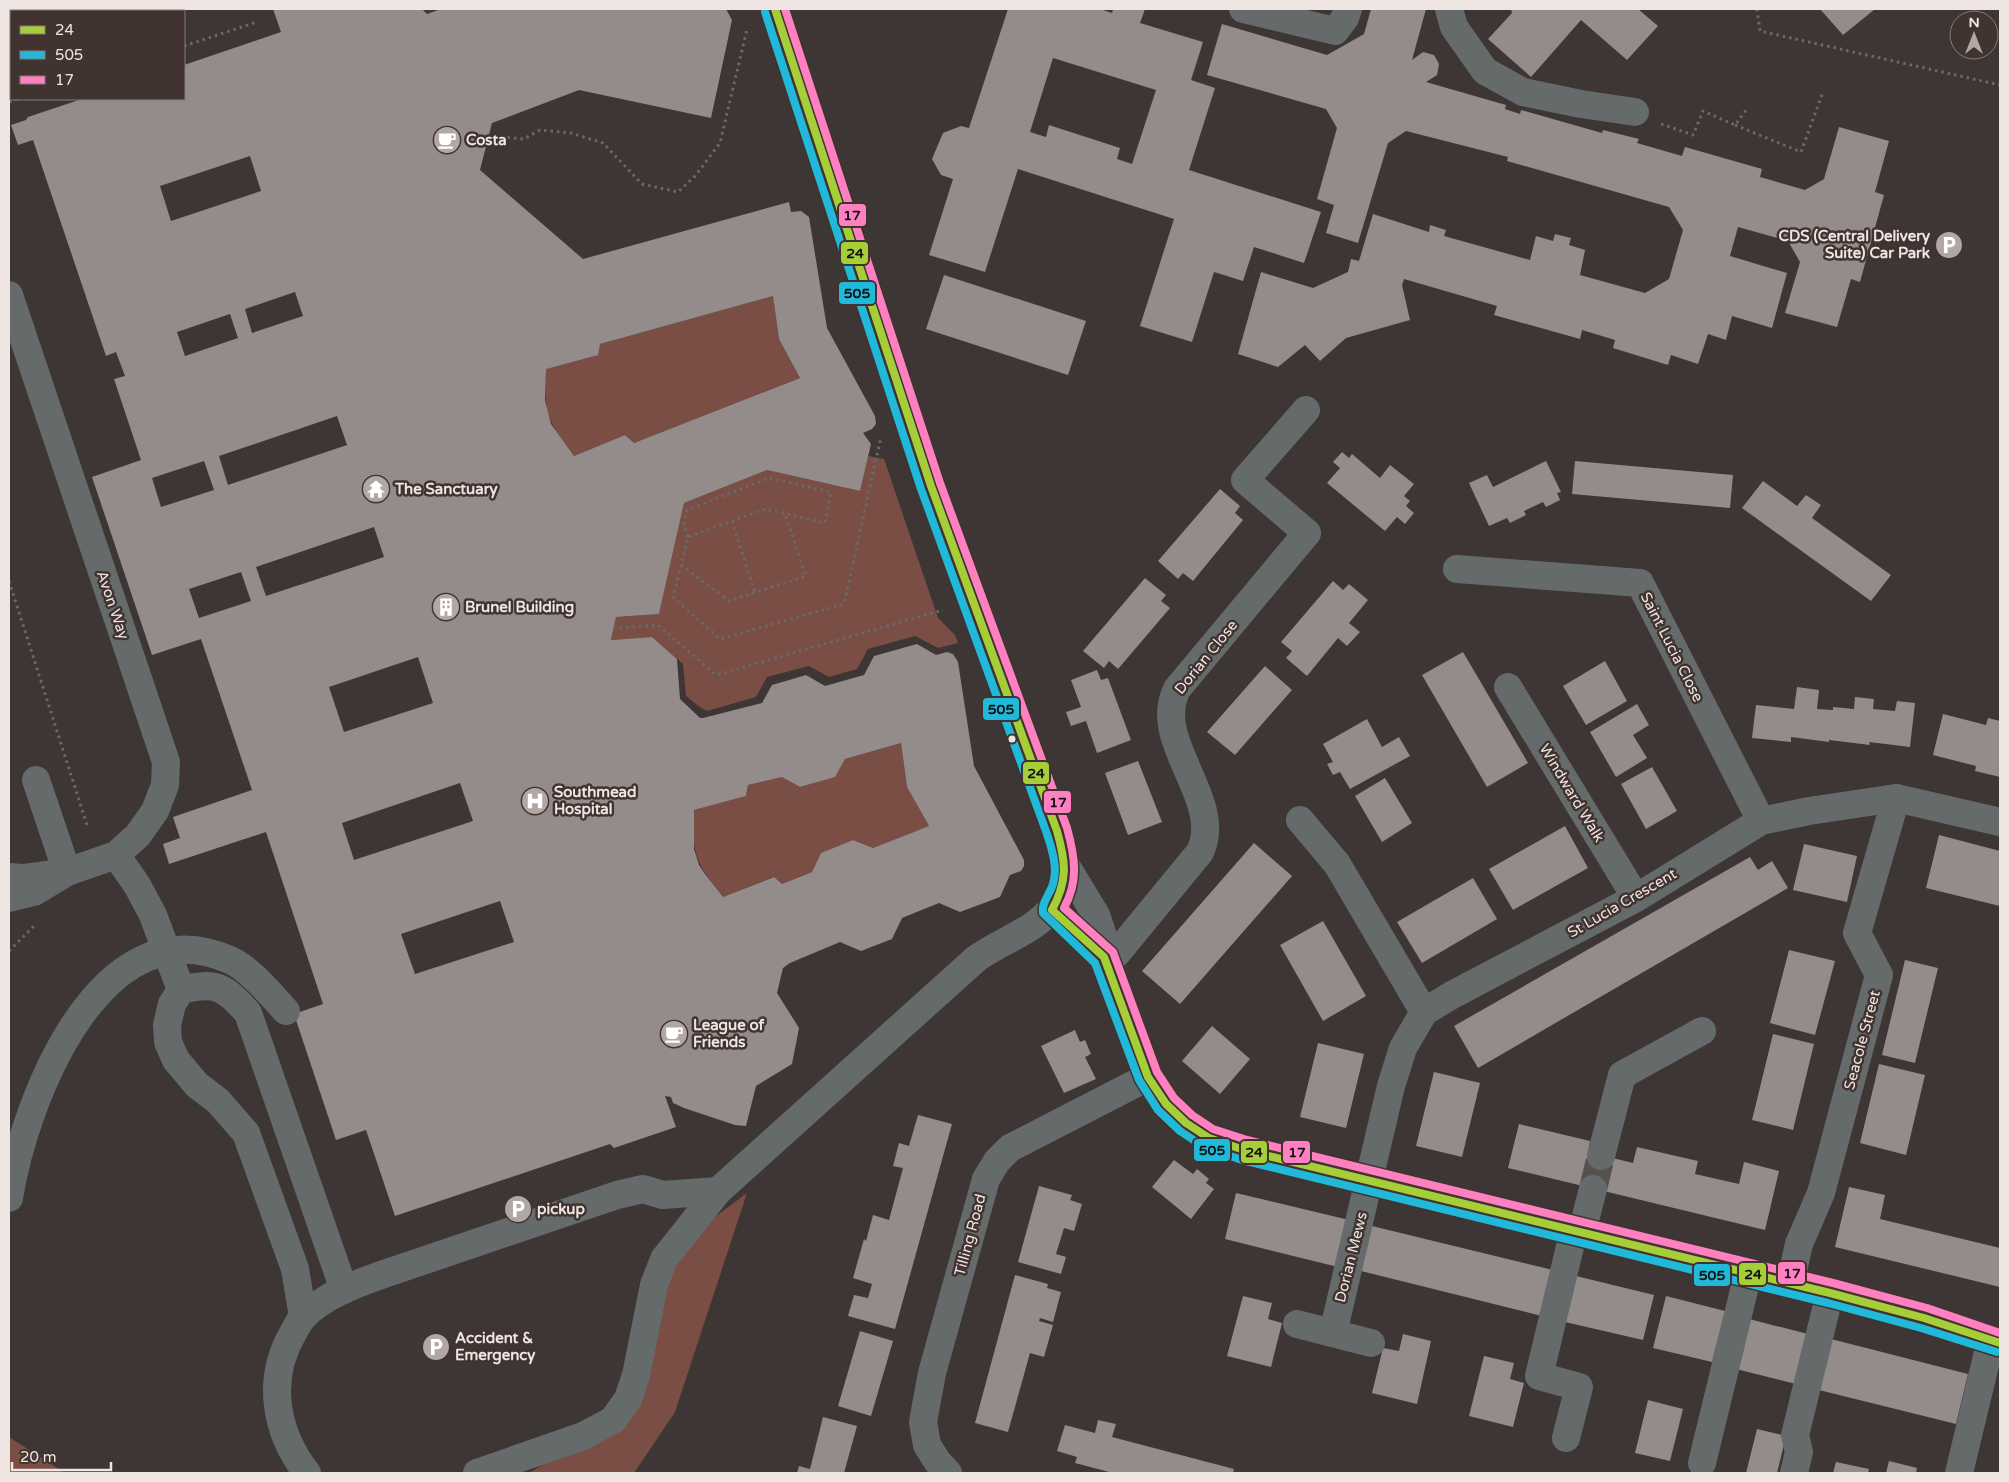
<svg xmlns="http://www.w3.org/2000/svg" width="2009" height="1482" viewBox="0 0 2009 1482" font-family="'Varela Round',sans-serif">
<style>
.green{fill:#7a4e44}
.building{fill:#938c8a;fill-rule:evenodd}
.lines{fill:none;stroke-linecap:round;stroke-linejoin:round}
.minor-tunnel{stroke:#58504e;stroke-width:28;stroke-dasharray:28 14;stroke-linecap:butt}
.path{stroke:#686a6a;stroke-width:3;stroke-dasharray:2.5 4;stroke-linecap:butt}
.minor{stroke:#656b6b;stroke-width:28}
.bus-1-casing{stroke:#413330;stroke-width:11}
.bus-2-casing{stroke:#413330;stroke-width:11}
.bus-3-casing{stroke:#413330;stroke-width:11}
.bus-1{stroke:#a6ce39;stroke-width:8}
.bus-2{stroke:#20b9da;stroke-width:8}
.bus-3{stroke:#ff80c0;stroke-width:8}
.bus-dot{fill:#efe6e4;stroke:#413330;stroke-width:2}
.labels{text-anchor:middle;stroke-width:5;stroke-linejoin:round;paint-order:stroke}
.poi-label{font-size:15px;font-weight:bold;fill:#efe6e4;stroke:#413330;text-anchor:start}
.street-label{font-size:15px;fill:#efe6e4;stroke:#413330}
.line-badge{stroke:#413330;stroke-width:2}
.pale-badge-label{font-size:14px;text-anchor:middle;font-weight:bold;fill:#111}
</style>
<rect width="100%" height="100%" fill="#3d3634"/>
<!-- green -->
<g class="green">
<path d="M773 296 779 339 800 378 634 443 625 435 574 456C547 420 544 415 546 369L600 344Z"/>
<path d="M868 456 884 459 938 618 955 635 958 643 938 648 915 636 868 649 857 669 829 677 809 666 767 677 756 697 707 711 701 708 686 696 683 664 652 637 611 640 616 617 659 614 684 503 767 470 860 491Z"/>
<path d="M901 743 907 787 929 826 873 848 853 840 821 853 812 872 782 884 773 877 723 897C695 861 692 856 694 810L746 796 748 785 782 777 800 787 834 777 845 759Z"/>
<path d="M747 1193 675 1412 634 1473H529L632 1410 672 1249Z"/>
<path d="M9 1437 65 1473H9Z"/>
</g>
<!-- building -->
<g class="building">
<path d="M273 9H422L427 14 441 9H726L732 20 711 118 579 90 492 123 480 170 583 259 789 202 791 212 801 211 809 217 827 328 875 416 876 424 872 429 863 433 871 444 860 491 767 470 684 503 659 614 616 617 611 640 652 637 677 659 680 699 700 718H703L762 703 772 685 806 675 825 686 864 675 874 656 917 644 936 655 947 652 953 654 958 662 974 766 1024 860V866L1021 871 1010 875 1000 897 960 912 939 903 902 918 892 939 861 951 840 942 790 963 783 968 777 993 799 1028 792 1064 756 1086 746 1126 735 1125 684 1108 673 1103 671 1097 665 1096 676 1127 614 1148 610 1144 395 1216 366 1130 336 1140 294 1014 323 1004 266 832 169 864 163 844 180 838 173 817 252 790 201 639 152 655 92 477 141 460 114 379 125 376 116 352 106 356 33 140 18 145 11 125 26 120 28 117 82 99H184V65L281 32ZM250 156 261 191 171 221 160 186ZM295 292 303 316 252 333 245 309ZM773 296 779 339 800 378 634 443 625 435 574 456 551 424 545 400 546 369 598 355 600 344ZM230 314 238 338 185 356 177 332ZM337 416 347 445 228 485 219 456ZM204 461 214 490 161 507 152 478ZM374 527 384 557 266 596 256 567ZM241 572 251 601 199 618 189 589ZM418 657 433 703 344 732 329 687ZM901 743 907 787 929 826 873 848 853 840 821 853 812 872 782 884 774 877 723 897 705 874 699 865 694 849V810L746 796 748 785 782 777 800 787 835 777 845 759ZM460 783 473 821 354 860 342 823ZM500 901 514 942 415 974 401 934Z"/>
<path d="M1008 9H1100L1112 13 1113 9H1145L1140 23 1203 42 1191 80 1215 88 1189 170 1321 212 1304 263 1254 247 1243 281 1214 272 1192 342 1140 326 1174 219 1018 169 985 272 929 255 953 179 941 175 932 159 943 133 961 126 969 128ZM1053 58 1156 90 1132 164 1117 159 1120 148 1049 125 1046 137 1030 132Z"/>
<path d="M1371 9H1426L1412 60 1423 52 1434 55 1439 64 1437 75 1426 82 1506 105 1505 109 1520 114 1521 110 1602 133 1603 130 1639 139 1637 143 1682 156 1685 147 1762 169 1760 177 1805 190 1824 179 1839 127 1889 141 1875 192 1884 195 1860 282 1851 279 1837 327 1785 313 1800 262 1788 241 1738 227 1730 256 1787 273 1772 328 1732 316 1726 340 1708 334 1698 364 1671 355 1668 365 1613 348 1615 340 1582 330 1580 339 1494 315 1497 306 1404 279 1402 285 1410 320 1346 338 1320 361 1305 345 1278 367 1238 354 1261 272 1313 288 1348 272 1351 259 1359 261 1373 214 1429 232 1430 225 1446 230 1444 236 1530 260 1536 236 1553 241 1555 234 1571 238 1569 245 1585 250 1580 275 1645 293 1669 279 1683 230 1669 207 1507 161 1508 157 1406 131 1388 143 1358 243 1326 233 1334 205 1317 199 1337 128 1326 109 1207 75 1222 24 1327 55 1364 34Z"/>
<path d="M1511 9H1638L1658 26 1627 60 1581 20 1531 77 1488 39 1512 13Z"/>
<path d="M1820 9H1875L1843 35Z"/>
<path d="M944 275 1086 321 1068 375 926 329Z"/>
<path d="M1342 452 1349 458 1352 454 1380 478 1390 465 1414 484 1404 496 1410 501 1406 506 1414 513 1405 524 1397 517 1385 531 1327 483 1340 468 1333 462Z"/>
<path d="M1546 461 1561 492 1557 493 1560 500 1546 507 1543 502 1524 511 1526 515 1510 523 1507 518 1489 526 1469 483 1487 475 1493 487Z"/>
<path d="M1575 461 1733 475 1730 508 1572 494Z"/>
<path d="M1763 481 1797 506 1806 495 1821 505 1812 518 1891 575 1871 601 1742 508Z"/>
<path d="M1220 489 1240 506 1235 513 1243 520 1193 581 1183 573 1178 579 1158 561Z"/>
<path d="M1145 578 1166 595 1161 601 1170 608 1118 669 1109 661 1104 668 1083 651Z"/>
<path d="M1333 581 1343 590 1349 584 1368 600 1349 623 1360 632 1347 646 1338 638 1307 676 1286 658 1292 651 1281 642Z"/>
<path d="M1463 652 1528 763 1487 787 1422 675Z"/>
<path d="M1605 661 1627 701 1586 725 1563 686Z"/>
<path d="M1265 666 1292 690 1235 755 1207 732Z"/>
<path d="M1097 670 1101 680 1108 678 1131 740 1097 753 1086 721 1071 726 1066 712 1081 707 1071 680Z"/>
<path d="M1797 687 1819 690 1817 709 1833 710V707L1854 709 1855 697 1874 699 1873 709 1895 711 1897 701 1915 703 1910 747 1869 742 1870 745 1829 740V742L1791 737V742L1752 738 1756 705 1794 709Z"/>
<path d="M1637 704 1649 725 1633 735 1647 758 1616 777 1590 732Z"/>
<path d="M1943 714 1986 725 1988 718 2000 721V777L1975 771 1976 766 1933 755Z"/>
<path d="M1367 719 1382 747 1399 737 1410 756 1350 789 1340 772 1333 775 1327 764 1333 762 1323 744Z"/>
<path d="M1138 761 1162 822 1128 835 1105 773Z"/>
<path d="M1652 767 1677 811 1646 829 1621 784Z"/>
<path d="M1385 778 1412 823 1382 842 1355 796Z"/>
<path d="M1565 826 1588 868 1513 910 1489 869Z"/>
<path d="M1939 835 2000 851V906L1926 888Z"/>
<path d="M1254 843 1292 876 1180 1004 1142 971Z"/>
<path d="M1804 844 1857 856 1847 902 1793 890Z"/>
<path d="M1750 857 1758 870 1772 861 1788 888 1478 1068 1454 1026Z"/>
<path d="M1473 878 1497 919 1422 963 1397 922Z"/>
<path d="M1323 921 1366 996 1323 1021 1280 945Z"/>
<path d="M1789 950 1835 961 1815 1035 1770 1023Z"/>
<path d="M1905 960 1938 968 1915 1063 1882 1055Z"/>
<path d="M1212 1026 1250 1059 1220 1094 1182 1061Z"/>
<path d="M1075 1030 1080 1042 1085 1040 1091 1054 1085 1057 1096 1079 1064 1093 1041 1046Z"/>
<path d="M1773 1034 1814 1044 1793 1130 1752 1120Z"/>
<path d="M1318 1043 1364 1054 1346 1128 1300 1117Z"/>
<path d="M1879 1064 1925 1075 1906 1155 1860 1143Z"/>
<path d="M1434 1072 1480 1083 1462 1157 1416 1146Z"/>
<path d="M918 1115 952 1124 895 1329 848 1316 854 1295 868 1298 872 1284 853 1278 864 1239 866 1241 873 1215 889 1220 903 1168 893 1166 899 1143 909 1146Z"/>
<path d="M1519 1124 1590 1141 1588 1152 1633 1163 1637 1147 1698 1161 1695 1174 1739 1184 1744 1162 1779 1171 1765 1230 1508 1168Z"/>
<path d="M1174 1160 1193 1174 1197 1169 1209 1179 1206 1183 1214 1189 1191 1219 1152 1187Z"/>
<path d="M1039 1186 1072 1195 1070 1200 1082 1204 1074 1231 1064 1228 1056 1254 1066 1257 1061 1274 1018 1262Z"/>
<path d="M1849 1187 1885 1195 1880 1219 2000 1248V1287L1835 1247Z"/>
<path d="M1236 1193 1349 1220 1338 1267 1225 1239Z"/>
<path d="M1372 1226 1553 1270 1542 1316 1361 1271Z"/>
<path d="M1015 1275 1048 1284 1047 1288 1061 1292 1053 1322 1040 1318 1039 1321 1053 1325 1044 1357 1030 1353 1008 1432 975 1423Z"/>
<path d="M1576 1276 1654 1295 1643 1340 1565 1322Z"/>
<path d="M1243 1296 1272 1303 1268 1319 1282 1323 1271 1367 1227 1356Z"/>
<path d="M1666 1296 1725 1311 1712 1362 1653 1348Z"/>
<path d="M1749 1319 1808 1334 1796 1384 1736 1369Z"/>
<path d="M860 1331 893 1341 871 1416 838 1406Z"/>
<path d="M1403 1334 1431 1341 1417 1404 1372 1393 1383 1348 1399 1351Z"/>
<path d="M1831 1339 1968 1374 1956 1424 1819 1390Z"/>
<path d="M1484 1356 1514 1363 1510 1379 1524 1383 1513 1427 1469 1416Z"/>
<path d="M1648 1400 1683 1409 1670 1461 1635 1453Z"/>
<path d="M823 1417 857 1426 844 1473H797L799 1466 810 1469Z"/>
<path d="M1098 1420 1116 1424 1112 1437 1234 1469 1233 1473H1113L1075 1463 1077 1457 1057 1451 1065 1425 1095 1433Z"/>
<path d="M1757 1429 1786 1436 1777 1473H1746Z"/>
<path d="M1889 1461 1917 1468 1916 1473H1886Z"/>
<path d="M1836 1462 1869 1469 1868 1473H1833Z"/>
</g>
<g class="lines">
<!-- minor-tunnel -->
<path class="minor-tunnel" d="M1593 1189 1601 1156"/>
<!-- path -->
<g class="path">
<path d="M1757 9 1760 31 2000 85"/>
<path d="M184 46 257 22"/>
<path d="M9 102 18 99"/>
<path d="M1661 124 1693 135 1703 111 1735 125 1747 109"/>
<path d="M1735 125 1801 152 1823 92"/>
<path d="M488 136 524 139 540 130 571 133 603 143 642 184 678 192 696 175 720 143 747 29"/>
<path d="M732 521 755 593"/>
<path d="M688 537 684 524 687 510 769 478 831 492 825 523 765 509 688 537 673 597 720 639 844 604 881 437"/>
<path d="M681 565 729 601 806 576 785 514"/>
<path d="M9 581 87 825"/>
<path d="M613 628 658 625 716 675 943 610"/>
<path d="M9 951 35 925"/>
</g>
<!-- minor -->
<g class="minor">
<path d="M775 9 931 486 1057 831 1065 864 1096 915 1103 936 1106 964 1148 1077 1166 1104 1186 1123 1209 1138 1244 1150 1830 1293 1924 1318 2000 1343"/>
<path d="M1243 9 1335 31 1345 18 1348 9"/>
<path d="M1449 9 1454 27 1485 71 1523 92 1581 104 1635 112"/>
<path d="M9 295 166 762 165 785 155 811 138 835 116 855 67 872 36 780"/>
<path d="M1457 569 1640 583 1761 821"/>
<path d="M1508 687 1636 898"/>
<path d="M1300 820 1337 864 1424 1012"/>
<path d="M116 855 137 885 153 915 181 990"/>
<path d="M9 877 23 878 67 872 34 892 9 898"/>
<path d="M1052 910 1104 957"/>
<path d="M1106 964 1117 953 1200 852C1225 799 1150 742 1177 689L1307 533 1245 480 1306 410"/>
<path d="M1601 1156 1622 1075 1702 1031"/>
<path d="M9 1198C24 1103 100 902 230 960 249 968 271 995 286 1011"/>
<path d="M1582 1232 1593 1189"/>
<path d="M1790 1284 1799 1244 1821 1193 1879 975 1857 933 1896 798"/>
<path d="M303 1317 295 1269 246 1133 218 1101 197 1085 176 1060 168 1042 167 1025 172 1004 181 990C216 981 225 987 248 1013L344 1290"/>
<path d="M1297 1324 1371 1343"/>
<path d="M1333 1333 1391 1086 1403 1048 1424 1012 1452 995 1636 898 1761 821 1809 811 1896 798 2000 822"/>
<path d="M1566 1438 1579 1387 1539 1376 1574 1230"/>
<path d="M1702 1463 1748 1274"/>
<path d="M307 1473C275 1432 266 1379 293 1333 296 1328 299 1321 303 1317 323 1296 358 1283 384 1274L617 1195 643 1189 663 1195 718 1191"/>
<path d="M477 1473 583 1436 613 1420 628 1399 636 1375 654 1285 664 1259 672 1249 718 1191 977 958C1018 930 1065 924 1065 864"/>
<path d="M948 1473 937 1461 927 1445 923 1422 932 1373 986 1179 997 1161 1010 1148 1148 1077"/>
<path d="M1794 1473 1799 1452 1795 1435 1830 1293"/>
<path d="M1959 1473 1991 1340"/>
</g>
<!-- bus-1 casing -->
<g class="bus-1-casing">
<path id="bus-1" d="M775 9 931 486 1057 831C1066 863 1068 880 1052 910L1104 957 1148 1077 1166 1104 1186 1123 1209 1138 1244 1150 1830 1293 1924 1318 2000 1343"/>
</g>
<!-- bus-2 casing -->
<g class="bus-2-casing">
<path id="bus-2" d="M765 12 921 489 1047 834C1052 850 1058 867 1053 884 1050 894 1041 903 1043 913L1095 963 1139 1080 1158 1110 1180 1131 1204 1147 1242 1160 1828 1303 1921 1328 1997 1352"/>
</g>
<!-- bus-3 casing -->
<g class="bus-3-casing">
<path id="bus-3" d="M785 9 940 483 1067 828C1075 857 1079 881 1064 908L1113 952 1157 1072 1174 1098 1192 1115 1213 1129 1247 1140 1833 1283 1927 1308 2000 1333"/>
</g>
<!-- bus-1 -->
<use href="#bus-1" class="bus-1"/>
<!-- bus-2 -->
<use href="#bus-2" class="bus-2"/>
<!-- bus-3 -->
<use href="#bus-3" class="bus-3"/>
</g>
<!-- icons -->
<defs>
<g id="cafe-disc" transform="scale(1.4375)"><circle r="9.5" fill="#b1a8a6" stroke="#413330"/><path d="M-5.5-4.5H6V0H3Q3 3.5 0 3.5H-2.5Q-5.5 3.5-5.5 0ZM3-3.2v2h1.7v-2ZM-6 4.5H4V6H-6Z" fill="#fff"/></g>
<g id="parking-disc" transform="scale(1.4375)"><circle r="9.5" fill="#b1a8a6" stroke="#413330"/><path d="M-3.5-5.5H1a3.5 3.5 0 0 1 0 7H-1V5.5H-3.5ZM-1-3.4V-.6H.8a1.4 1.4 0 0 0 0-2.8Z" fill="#fff"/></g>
<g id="temple-disc" transform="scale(1.4375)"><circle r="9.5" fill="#b1a8a6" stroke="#413330"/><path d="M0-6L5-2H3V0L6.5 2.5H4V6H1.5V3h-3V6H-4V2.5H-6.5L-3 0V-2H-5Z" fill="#fff"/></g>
<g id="building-disc" transform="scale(1.4375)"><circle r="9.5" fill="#b1a8a6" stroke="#413330"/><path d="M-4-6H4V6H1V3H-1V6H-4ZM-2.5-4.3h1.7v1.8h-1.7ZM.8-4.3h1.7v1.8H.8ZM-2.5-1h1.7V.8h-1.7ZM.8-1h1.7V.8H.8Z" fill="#fff"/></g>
<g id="hospital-disc" transform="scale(1.4375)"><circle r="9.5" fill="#b1a8a6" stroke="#413330"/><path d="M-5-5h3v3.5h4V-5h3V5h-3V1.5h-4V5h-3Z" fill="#fff"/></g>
</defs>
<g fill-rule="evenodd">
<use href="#cafe-disc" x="447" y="140"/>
<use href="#parking-disc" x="1949" y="245"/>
<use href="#temple-disc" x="376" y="489"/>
<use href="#building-disc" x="446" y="607"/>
<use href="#hospital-disc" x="535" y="801"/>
<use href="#cafe-disc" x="674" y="1034"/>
<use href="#parking-disc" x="518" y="1209"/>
<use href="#parking-disc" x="436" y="1347"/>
</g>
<!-- markers -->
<circle class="bus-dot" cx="1012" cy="739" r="4.5"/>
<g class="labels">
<!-- poi labels -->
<g class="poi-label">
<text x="466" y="145">Costa</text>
<text x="1930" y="241" text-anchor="end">CDS (Central Delivery<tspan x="1930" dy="17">Suite) Car Park</tspan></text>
<text x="395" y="494">The Sanctuary</text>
<text x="465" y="612">Brunel Building</text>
<text x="554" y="797">Southmead<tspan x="554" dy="17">Hospital</tspan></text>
<text x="693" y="1030">League of<tspan x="693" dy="17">Friends</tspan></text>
<text x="537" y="1214">pickup</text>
<text x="455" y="1343">Accident &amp;<tspan x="455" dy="17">Emergency</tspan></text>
</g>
<!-- street labels -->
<g class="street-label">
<text transform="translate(113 605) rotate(71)" y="5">Avon Way</text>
<text transform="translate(1672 647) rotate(63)" y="5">Saint Lucia Close</text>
<text transform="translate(1206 657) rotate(-51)" y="5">Dorian Close</text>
<text transform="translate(1572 793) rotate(59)" y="5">Windward Walk</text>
<text transform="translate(1622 903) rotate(-30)" y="5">St Lucia Crescent</text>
<text transform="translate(1862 1040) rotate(-75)" y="5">Seacole Street</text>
<text transform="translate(970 1235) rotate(-75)" y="5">Tilling Road</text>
<text transform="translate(1351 1257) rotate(-76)" y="5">Dorian Mews</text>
</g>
</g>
<g class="line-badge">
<rect x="838" y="203" width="29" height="24" rx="5" fill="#ff80c0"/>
<rect x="840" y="241" width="29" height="24" rx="5" fill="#a6ce39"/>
<rect x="838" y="281" width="38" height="24" rx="5" fill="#20b9da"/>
<rect x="982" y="697" width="38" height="24" rx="5" fill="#20b9da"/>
<rect x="1022" y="761" width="28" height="24" rx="5" fill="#a6ce39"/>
<rect x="1043" y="790" width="29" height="24" rx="5" fill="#ff80c0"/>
<rect x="1193" y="1138" width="38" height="24" rx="5" fill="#20b9da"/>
<rect x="1282" y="1140" width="29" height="24" rx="5" fill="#ff80c0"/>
<rect x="1240" y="1140" width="28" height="24" rx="5" fill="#a6ce39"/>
<rect x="1777" y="1261" width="29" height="24" rx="5" fill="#ff80c0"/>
<rect x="1738" y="1262" width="29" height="24" rx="5" fill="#a6ce39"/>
<rect x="1693" y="1263" width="38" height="24" rx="5" fill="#20b9da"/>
</g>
<g class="pale-badge-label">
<text x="852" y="220">17</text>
<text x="855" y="258">24</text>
<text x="857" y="298">505</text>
<text x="1001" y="714">505</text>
<text x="1036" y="778">24</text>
<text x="1058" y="807">17</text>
<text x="1212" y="1155">505</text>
<text x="1297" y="1157">17</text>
<text x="1254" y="1157">24</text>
<text x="1792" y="1278">17</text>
<text x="1753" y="1279">24</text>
<text x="1712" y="1280">505</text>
</g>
<!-- border -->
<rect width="2009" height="1482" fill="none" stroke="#efe6e4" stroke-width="20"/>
<!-- legend -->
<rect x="10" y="10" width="175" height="90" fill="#413330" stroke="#877b78"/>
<rect x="20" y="26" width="25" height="8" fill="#a6ce39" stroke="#877b78"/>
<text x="55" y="35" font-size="15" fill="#efe6e4">24</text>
<rect x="20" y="51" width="25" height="8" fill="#20b9da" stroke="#877b78"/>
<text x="55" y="60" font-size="15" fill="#efe6e4">505</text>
<rect x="20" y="76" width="25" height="8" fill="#ff80c0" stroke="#877b78"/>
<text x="55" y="85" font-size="15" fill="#efe6e4">17</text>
<!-- north arrow -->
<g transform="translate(1974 35)"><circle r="24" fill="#413330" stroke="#877b78"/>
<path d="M0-4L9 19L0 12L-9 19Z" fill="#b1a8a6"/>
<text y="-8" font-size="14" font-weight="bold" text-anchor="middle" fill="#efe6e4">N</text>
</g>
<!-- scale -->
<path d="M12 1462v8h99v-8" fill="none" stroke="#efe6e4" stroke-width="2.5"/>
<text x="20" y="1462" font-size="15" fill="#efe6e4" stroke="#413330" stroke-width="4" paint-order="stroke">20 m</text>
</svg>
